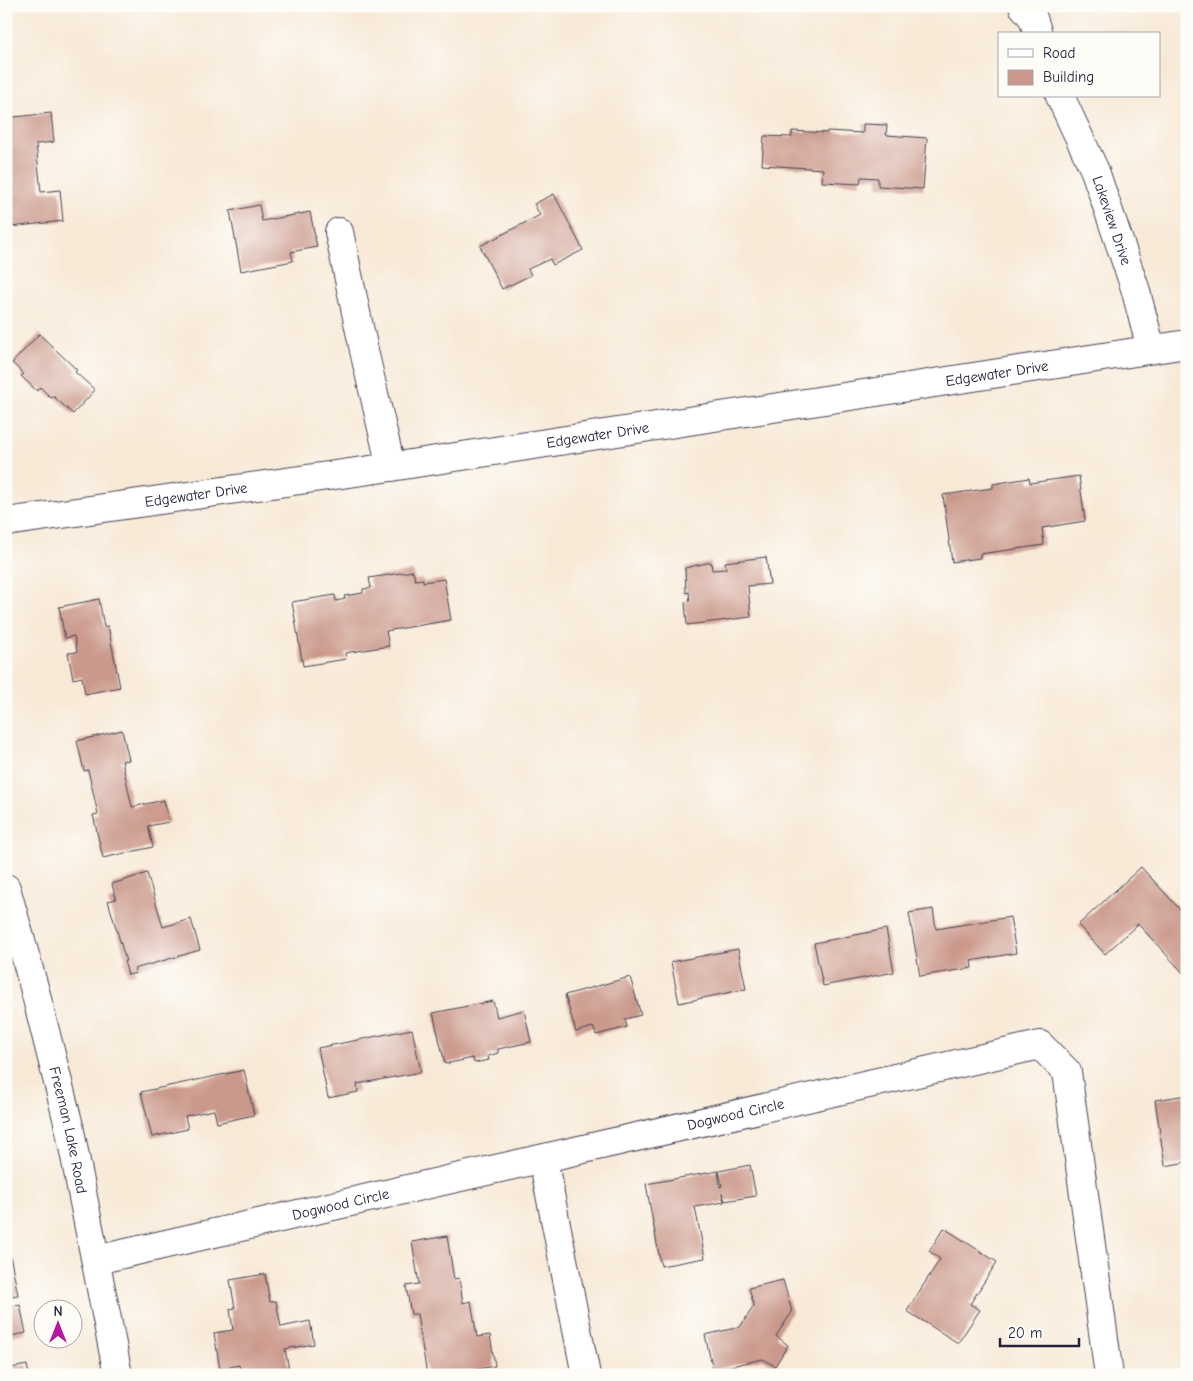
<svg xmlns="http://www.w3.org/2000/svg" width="1193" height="1381" viewBox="0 0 1193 1381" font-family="'Comic Neue',sans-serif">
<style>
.building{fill:#cb998c}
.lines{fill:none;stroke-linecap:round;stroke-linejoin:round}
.minor-casing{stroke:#424052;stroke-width:30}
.minor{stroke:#fff;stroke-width:28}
.labels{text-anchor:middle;stroke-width:4.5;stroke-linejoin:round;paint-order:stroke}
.street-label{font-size:15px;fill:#22223b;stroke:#fdfcf7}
</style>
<rect width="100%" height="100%" fill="#fdfcf7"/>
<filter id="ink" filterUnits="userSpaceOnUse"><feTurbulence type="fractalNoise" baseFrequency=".02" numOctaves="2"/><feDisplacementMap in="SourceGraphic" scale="10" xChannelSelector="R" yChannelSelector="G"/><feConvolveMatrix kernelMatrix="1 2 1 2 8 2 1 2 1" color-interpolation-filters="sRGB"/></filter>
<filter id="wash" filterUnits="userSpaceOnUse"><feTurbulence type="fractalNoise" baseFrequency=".0096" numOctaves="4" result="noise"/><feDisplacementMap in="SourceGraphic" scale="20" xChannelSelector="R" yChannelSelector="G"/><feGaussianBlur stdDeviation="1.12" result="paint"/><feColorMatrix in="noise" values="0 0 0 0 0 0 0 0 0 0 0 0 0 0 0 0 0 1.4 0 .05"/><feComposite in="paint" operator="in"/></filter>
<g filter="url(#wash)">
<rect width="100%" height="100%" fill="#f8e9d7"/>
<g id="blocks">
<!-- building -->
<g class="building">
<path d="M51 113 54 142 36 144 41 192 60 190 63 221 10 227 6 200V118Z"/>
<path d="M863 124 887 125 886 135 927 138 923 189 878 186V178L861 177 860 184 822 182 823 169 762 165 764 136 792 137V131L827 133V131L863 133Z"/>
<path d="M554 194 583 250 553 265 550 259 528 269 531 275 502 289 480 246 540 215 534 204Z"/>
<path d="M259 205 262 221 310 212 317 247 291 252 293 261 241 271 230 211Z"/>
<path d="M39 334 77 370 75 372 95 390 73 414 53 396 51 398 40 387 37 391 21 376 24 374 12 363Z"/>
<path d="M1079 476 1085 521 1042 528 1044 545 980 554V558L952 562 943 495 993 488V484L1029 478 1030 483Z"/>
<path d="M766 557 770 584 748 586 751 617 687 625 685 602 690 601 689 592 686 593 685 568 711 562 712 570 726 569 725 562Z"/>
<path d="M413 571 415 580 423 579V582L444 579 451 620 386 631 389 646 345 653 346 659 303 666 292 602 335 595 336 601 345 599 344 596 363 593V589L371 588 369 578Z"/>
<path d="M99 599 104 627 108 626 120 687 85 694 82 677 73 679 68 653 77 652 74 636 65 638 59 607Z"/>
<path d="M122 730 129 760 122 761 132 807 164 800 169 822 148 826 153 847 103 858 93 815 98 814 88 770 84 771 77 741Z"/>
<path d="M1141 867 1187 917V977L1138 924 1105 954 1078 925Z"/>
<path d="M147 873 163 927 191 919 200 950 134 969 136 973 128 975 124 961H126L108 901 116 899 112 884Z"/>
<path d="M933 909 936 929 1010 917 1016 953 971 961 972 968 920 976 909 913Z"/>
<path d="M886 929 894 972 823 986 814 943Z"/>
<path d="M738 949 746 989 679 1003 671 962Z"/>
<path d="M630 977 641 1015 625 1019 627 1027 596 1035 593 1027 576 1032 565 995Z"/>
<path d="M493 1001 497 1017 524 1010 531 1042 498 1049V1053L488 1056 489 1060 474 1063 473 1058 445 1064 433 1013Z"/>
<path d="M412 1029 421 1072 357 1084 358 1092 328 1098 318 1048Z"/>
<path d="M244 1070 254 1115 217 1123 214 1110 185 1116 188 1129 152 1137 141 1092Z"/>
<path d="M1187 1095V1162L1165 1166 1155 1100Z"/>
<path d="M750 1165 756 1196 725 1201 722 1193 724 1202 695 1207 705 1258 661 1266 646 1184 718 1171 720 1187 722 1186 719 1171Z"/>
<path d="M944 1228 997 1262 970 1304 980 1310 958 1343 907 1311 940 1259 929 1251Z"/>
<path d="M447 1236 454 1279 459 1278 463 1303 471 1301 477 1337 490 1335 495 1366 443 1375H427L417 1314H411L406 1286 419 1284 412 1242Z"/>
<path d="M10 1255 18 1295 6 1297V1256Z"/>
<path d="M265 1274 270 1302 276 1301 281 1327 310 1321 314 1344 285 1349 290 1375H241L239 1365 220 1369 214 1333 233 1330 230 1309 235 1308 230 1280Z"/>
<path d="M783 1280 792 1312 776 1336 788 1345 775 1366 763 1359 713 1370 705 1335 740 1327 754 1306 749 1288Z"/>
<path d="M20 1305 26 1333 6 1337V1307Z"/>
<path d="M27 1365 29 1375H6V1369Z"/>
</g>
</g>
</g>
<g filter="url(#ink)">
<use href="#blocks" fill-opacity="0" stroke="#424052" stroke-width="1"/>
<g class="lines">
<!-- minor casing -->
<g class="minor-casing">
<g id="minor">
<path d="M1023 6 1033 18 1038 34"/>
<path id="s1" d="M1060 96 1095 171 1135 288 1151 349"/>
<path d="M339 232 365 355 391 467"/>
<path id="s2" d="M6 522 391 467 1187 344"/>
<path id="s3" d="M6 888 34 987 69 1126 118 1375"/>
<path d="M543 1159 586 1375"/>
<path id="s4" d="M96 1260 1040 1045 1067 1072 1109 1375"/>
</g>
</g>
<!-- minor -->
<use href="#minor" class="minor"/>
</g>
</g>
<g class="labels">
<!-- street labels -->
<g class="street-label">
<text dy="5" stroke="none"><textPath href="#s1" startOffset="135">Lakeview Drive</textPath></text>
<text dy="5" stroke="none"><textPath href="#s2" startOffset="1002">Edgewater Drive</textPath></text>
<text dy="5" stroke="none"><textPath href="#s2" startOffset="598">Edgewater Drive</textPath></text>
<text dy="5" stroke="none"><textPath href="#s2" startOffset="192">Edgewater Drive</textPath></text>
<text dy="5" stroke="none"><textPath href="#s4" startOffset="656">Dogwood Circle</textPath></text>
<text dy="5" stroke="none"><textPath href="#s3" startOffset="250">Freeman Lake Road</textPath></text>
<text dy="5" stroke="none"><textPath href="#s4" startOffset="251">Dogwood Circle</textPath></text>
</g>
</g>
<!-- margin -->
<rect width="1193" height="1381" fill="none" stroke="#fdfcf7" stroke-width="25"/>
<!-- legend -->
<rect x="998" y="32" width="162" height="65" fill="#fdfcf7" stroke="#a5a5ac"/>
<rect x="1008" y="49" width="25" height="8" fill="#ffffff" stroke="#a5a5ac"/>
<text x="1043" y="58" font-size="15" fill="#22223b">Road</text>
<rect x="1008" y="70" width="25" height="15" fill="#cb998c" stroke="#a5a5ac"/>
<text x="1043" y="82" font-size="15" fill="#22223b">Building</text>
<!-- north arrow -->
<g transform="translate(58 1324)"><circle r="24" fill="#fdfcf7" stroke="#a5a5ac"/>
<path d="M0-4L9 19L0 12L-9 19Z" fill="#b5179e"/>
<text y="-8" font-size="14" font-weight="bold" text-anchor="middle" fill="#22223b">N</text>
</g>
<!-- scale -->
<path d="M1000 1338v8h79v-8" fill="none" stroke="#22223b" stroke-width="2.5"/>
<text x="1008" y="1338" font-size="15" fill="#22223b" stroke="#fdfcf7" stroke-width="4" paint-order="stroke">20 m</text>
</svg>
